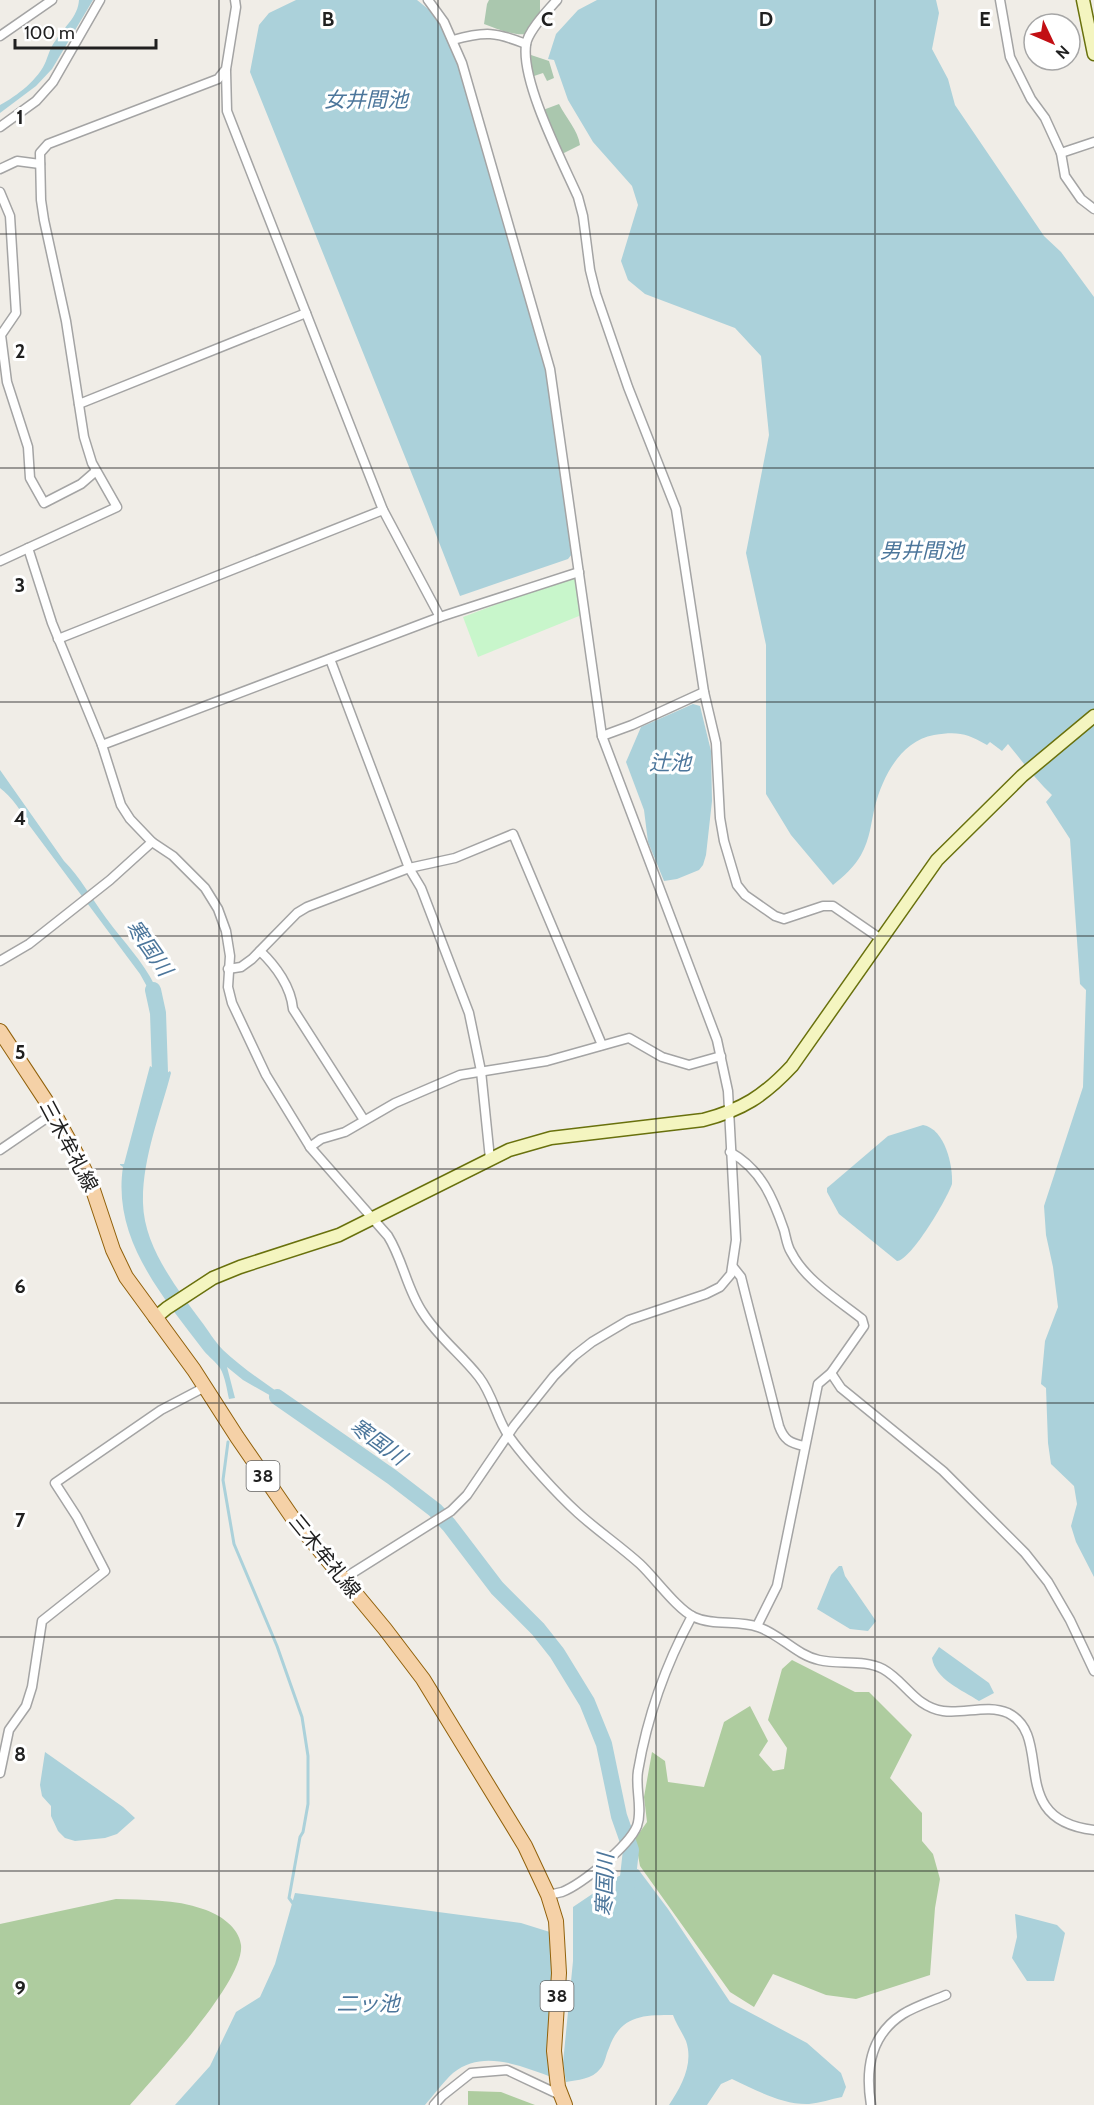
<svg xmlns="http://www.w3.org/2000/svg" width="1094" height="2105" viewBox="0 0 1094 2105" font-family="Cabin,'Noto Sans JP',sans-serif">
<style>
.forest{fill:#aecc9f}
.cemetery{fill:#aac7ae}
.park{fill:#c8f6cb}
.water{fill:#abd1da}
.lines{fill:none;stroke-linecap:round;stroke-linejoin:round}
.stream{stroke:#abd1da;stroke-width:3}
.river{stroke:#abd1da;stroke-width:16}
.street-casing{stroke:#a4a4a4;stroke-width:11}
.secondary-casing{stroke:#69710d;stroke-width:15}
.primary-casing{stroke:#91610b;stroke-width:16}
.street{stroke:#fff;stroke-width:8}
.secondary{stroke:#f4f5c0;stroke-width:12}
.primary{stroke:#f5d1a7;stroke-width:14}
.grid{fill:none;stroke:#202020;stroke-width:1.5;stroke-opacity:0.55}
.labels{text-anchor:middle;stroke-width:6;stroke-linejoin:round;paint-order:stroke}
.shield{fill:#fff;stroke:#636363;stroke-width:1.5}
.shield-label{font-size:18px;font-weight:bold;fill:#202020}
.street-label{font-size:20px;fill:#202020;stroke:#fff}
.water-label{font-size:21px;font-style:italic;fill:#4c769b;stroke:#fff}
.grid-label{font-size:20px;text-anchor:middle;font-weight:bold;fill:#202020;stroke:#fff;stroke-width:6;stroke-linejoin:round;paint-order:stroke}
</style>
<rect width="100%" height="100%" fill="#f0ede7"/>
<!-- forest -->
<g class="forest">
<path d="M792 1660 855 1692H869L912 1735 890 1778 922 1813V1841L933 1854 940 1879 935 1908 930 1975 856 1999 826 1995 773 1974 754 2007 730 1992 640 1866 635 1839 647 1822 644 1797 652 1752 665 1761 668 1782 704 1787 724 1722 750 1706 768 1741 759 1755 773 1771 784 1769 787 1748 768 1720 782 1669Z"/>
<path d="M116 1899C144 1900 175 1899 203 1909 219 1914 239 1927 241 1945 245 1981 155 2076 130 2105H0V1924Z"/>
<path d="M468 2091 501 2092 535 2105H468Z"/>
</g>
<!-- cemetery -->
<g class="cemetery">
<path d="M489 0H540V13L527 34C514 36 497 29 484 24L487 4Z"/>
<path d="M531 55 549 61 554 78 547 81 543 73 531 77Z"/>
<path d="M559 104C566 118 578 130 580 145L562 154 543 110Z"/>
</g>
<!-- park -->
<path class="park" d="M579 573 584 614 478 657 463 617Z"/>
<!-- water -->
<g class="water">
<path d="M79 0H93L52 69 36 86 0 113V105C17 96 39 79 46 61 49 53 51 46 56 40 64 27 78 17 79 0Z"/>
<path d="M296 0H417L438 17 452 45 546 367 572 554 568 559 460 596 426 509 250 72 259 25 269 13Z"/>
<path d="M597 0H936L939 13 932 49 948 79 955 105 1044 236 1061 252 1094 297V1577L1076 1542 1071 1526 1077 1504 1074 1486 1051 1464 1048 1443 1046 1388 1041 1384 1045 1341 1058 1307 1053 1267 1046 1235 1044 1206 1083 1087 1086 990 1080 984 1070 839 1046 802 1052 795C1035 779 1023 762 1008 744L1002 751 990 742 987 745C967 733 957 731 934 735 901 741 883 776 875 806 871 823 870 839 861 855 855 866 843 877 833 885L791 835 766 794V645L746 553 769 435 761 356 735 328 645 294 628 280 621 261 638 205 632 186 593 142 568 100 554 60 548 59 556 34 578 10Z"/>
<path d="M693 704 700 706 711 751 712 801 706 855 703 865 699 870 677 879 664 881 648 842 644 810 626 762 641 727Z"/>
<path d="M0 770 64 861C80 877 92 899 106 918 122 940 143 961 155 986 160 994 163 1005 158 1013L155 1010 150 992 140 974 29 825C23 813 11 796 0 788Z"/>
<path d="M150 1066 156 1070 167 1073 170 1071 171 1073C160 1115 142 1159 143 1203 144 1247 176 1287 201 1321 208 1330 215 1342 223 1350 244 1370 270 1386 293 1403L294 1409 243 1380 227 1367 235 1398 229 1399C227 1390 225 1376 220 1368 216 1362 209 1357 204 1351 163 1297 112 1239 123 1167L120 1165V1164H124Z"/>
<path d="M923 1125C945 1129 953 1165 952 1184 947 1199 911 1260 897 1261L839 1214 827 1192V1188L888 1136Z"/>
<path d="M839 1566H842L845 1576 876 1621 868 1631 850 1629 817 1609 831 1575Z"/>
<path d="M939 1647 989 1683 994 1693 979 1701C962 1690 935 1679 932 1658Z"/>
<path d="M45 1752 123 1807 135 1818 117 1834 105 1838 75 1841 65 1838 58 1831 51 1816V1806L42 1796 40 1785Z"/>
<path d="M638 1869 668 1909 730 2002 807 2043 841 2073 846 2087 842 2097C831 2099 820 2103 809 2104 782 2105 756 2090 732 2079L721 2084 707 2105H669C681 2087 694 2064 686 2041 682 2032 676 2024 673 2015 643 2015 621 2015 609 2048 606 2054 605 2064 600 2069 593 2079 577 2080 566 2082L563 2063 573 1961V1907L619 1876Z"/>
<path d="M295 1893 521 1923 553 1933 555 2078C522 2067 484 2048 453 2073 443 2082 434 2095 425 2105H175L210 2066 236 2012 260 1997 275 1964Z"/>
<path d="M1015 1914 1057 1925 1065 1933 1054 1981H1027L1012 1958 1017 1937Z"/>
</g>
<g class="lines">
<!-- stream -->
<path class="stream" d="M228 1442 223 1480 234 1544 277 1646 302 1717 308 1756V1804L303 1832 300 1837 289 1898 295 1906"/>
<!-- river -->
<g class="river">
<path d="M153 990 158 1013 160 1072 154 1092"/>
<path d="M277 1397 392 1477 435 1510 449 1525 497 1588 538 1629 557 1653 587 1702 604 1744 619 1816 631 1850 626 1895"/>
</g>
<!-- street casing -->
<g class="street-casing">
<g id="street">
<path d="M557 0C548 10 527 32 526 45 521 82 562 161 578 197L583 216 590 270 596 294 628 387 676 509 704 692 716 743 720 818 724 841 737 885 745 895 775 916 784 919 823 906H833L881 939"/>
<path d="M1000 0 1010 57 1031 99 1045 118 1061 153 1065 176 1081 199 1094 209"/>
<path d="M0 36 52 0"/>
<path d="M453 40C485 31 496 32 526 44"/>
<path d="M226 71 227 111 383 510 440 617"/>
<path d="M0 127 36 101 53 82 100 0"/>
<path d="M1061 153 1094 142"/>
<path d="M0 169 17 161 40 164"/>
<path d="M0 192 10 216 16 313 1 335 7 382 28 447 30 478 44 503 81 484 96 471"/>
<path d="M79 404 306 313"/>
<path d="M28 548 52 623 102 745 121 805 130 819 152 842 173 856 205 888 218 909 226 931 230 956 228 987 232 1003 266 1075 310 1147 388 1236C403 1260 407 1290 423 1313 438 1337 462 1355 479 1377 493 1395 496 1417 508 1435 525 1459 557 1494 578 1513 598 1531 620 1546 640 1564 655 1578 677 1609 694 1617 713 1626 738 1620 758 1627 780 1634 796 1655 819 1660 839 1665 864 1659 883 1669 905 1681 915 1707 943 1711 964 1714 988 1704 1008 1713 1056 1737 1004 1820 1094 1830"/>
<path d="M0 561 117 507 92 463 84 437 66 321 44 220 41 200 40 153 48 144 218 79 226 69 236 7 235 0"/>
<path d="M58 639 383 510"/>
<path d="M330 659 409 868 421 888 469 1013 481 1071 490 1159"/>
<path d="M602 736 632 725 704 692"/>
<path d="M102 745 440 617 579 572"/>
<path d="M260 951C276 966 291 987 293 1009L364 1120"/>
<path d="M0 961 29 944 110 880 152 842"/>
<path d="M228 969 241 967 252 959 297 913 307 907 409 868 455 858 513 834 602 1045"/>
<path d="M310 1147 321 1139 345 1132 395 1103 460 1075 547 1061 629 1038 662 1057 689 1065 721 1056"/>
<path d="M0 1150 54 1113"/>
<path d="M730 1152C761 1169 773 1198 784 1230 786 1237 787 1246 791 1252 805 1280 838 1300 862 1319L864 1326 831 1373 818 1384 777 1586 757 1626"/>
<path d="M733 1267 741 1277 745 1293 779 1426C784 1440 790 1443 804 1446"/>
<path d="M831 1373 841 1388 943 1471 1025 1553 1048 1582 1070 1620 1094 1671"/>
<path d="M343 1579 451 1511 467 1495 514 1426 554 1376 574 1356 592 1342 629 1320 706 1294 720 1287 731 1274 736 1240 728 1091 717 1040 602 736 550 369 462 63 444 22 428 0"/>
<path d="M0 1773 9 1730 26 1706 32 1687 42 1621 105 1571 77 1517 55 1483 161 1410 205 1387"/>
<path d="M548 1895C553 1894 558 1893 562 1892 582 1884 629 1846 637 1826 643 1809 635 1789 638 1771 647 1718 666 1664 692 1616"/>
<path d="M434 2105 442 2096 471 2073 507 2070 560 2095"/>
<path d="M871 2105C865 2069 870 2035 903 2014 916 2006 932 2001 946 1995"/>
</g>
</g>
<!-- secondary casing -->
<g class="secondary-casing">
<g id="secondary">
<path d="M1083 0 1094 54"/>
<path d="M155 1318 167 1308 213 1278 240 1267 339 1235 509 1150 551 1138 703 1120C742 1110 764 1096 792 1066L937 860 1022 776 1094 716"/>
</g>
</g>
<!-- primary casing -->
<g class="primary-casing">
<path id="primary" d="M0 1031 54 1113 77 1155 90 1181 113 1250 126 1277 194 1370 237 1437 292 1517 385 1629 423 1679 525 1846 548 1895 556 1921 559 1973 554 2051 558 2087 565 2105"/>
</g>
<!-- street -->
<use href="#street" class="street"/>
<!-- secondary -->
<use href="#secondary" class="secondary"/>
<!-- primary -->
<use href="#primary" class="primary"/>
</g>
<!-- grid -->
<path class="grid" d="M219 0V2105M438 0V2105M656 0V2105M875 0V2105M0 234H1094M0 468H1094M0 702H1094M0 936H1094M0 1169H1094M0 1403H1094M0 1637H1094M0 1871H1094"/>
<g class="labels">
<!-- shield labels -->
<g class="shield">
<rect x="246.5" y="1461" width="33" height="30" rx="4.5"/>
<rect x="540.5" y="1981" width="33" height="30" rx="4.5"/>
</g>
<g class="shield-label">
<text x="263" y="1482">38</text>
<text x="557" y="2002">38</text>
</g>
<!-- street labels -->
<g class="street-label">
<text transform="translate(69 1146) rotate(62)" y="7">三木牟礼線</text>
<text transform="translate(325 1556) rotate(51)" y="7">三木牟礼線</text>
</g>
<!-- water labels -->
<g class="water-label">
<text x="366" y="107">女井間池</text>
<text x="922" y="558">男井間池</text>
<text x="670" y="770">辻池</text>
<text transform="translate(149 948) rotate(55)" y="7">寒国川</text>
<text transform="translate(378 1442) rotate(36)" y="7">寒国川</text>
<text transform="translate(605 1885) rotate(-88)" y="7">寒国川</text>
<text x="368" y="2011">二ッ池</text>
</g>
</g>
<g class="grid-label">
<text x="328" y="26">B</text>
<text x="547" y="26">C</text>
<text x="766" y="26">D</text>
<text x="985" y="26">E</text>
<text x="20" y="124">1</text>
<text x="20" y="358">2</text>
<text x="20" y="592">3</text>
<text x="20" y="825">4</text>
<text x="20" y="1059">5</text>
<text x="20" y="1293">6</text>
<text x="20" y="1527">7</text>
<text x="20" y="1761">8</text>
<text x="20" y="1995">9</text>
</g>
<!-- north arrow -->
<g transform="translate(1052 42) rotate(134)"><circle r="28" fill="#ffffff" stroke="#a6a6a6" stroke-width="1.5"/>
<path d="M0-4.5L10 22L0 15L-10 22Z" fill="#c20f14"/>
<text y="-9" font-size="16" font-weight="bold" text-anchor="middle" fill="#202020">N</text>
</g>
<!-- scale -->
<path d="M15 39v9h141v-9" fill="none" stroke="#202020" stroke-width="3"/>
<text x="24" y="39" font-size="18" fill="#202020" stroke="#ffffff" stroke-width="4.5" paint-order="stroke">100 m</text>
</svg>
